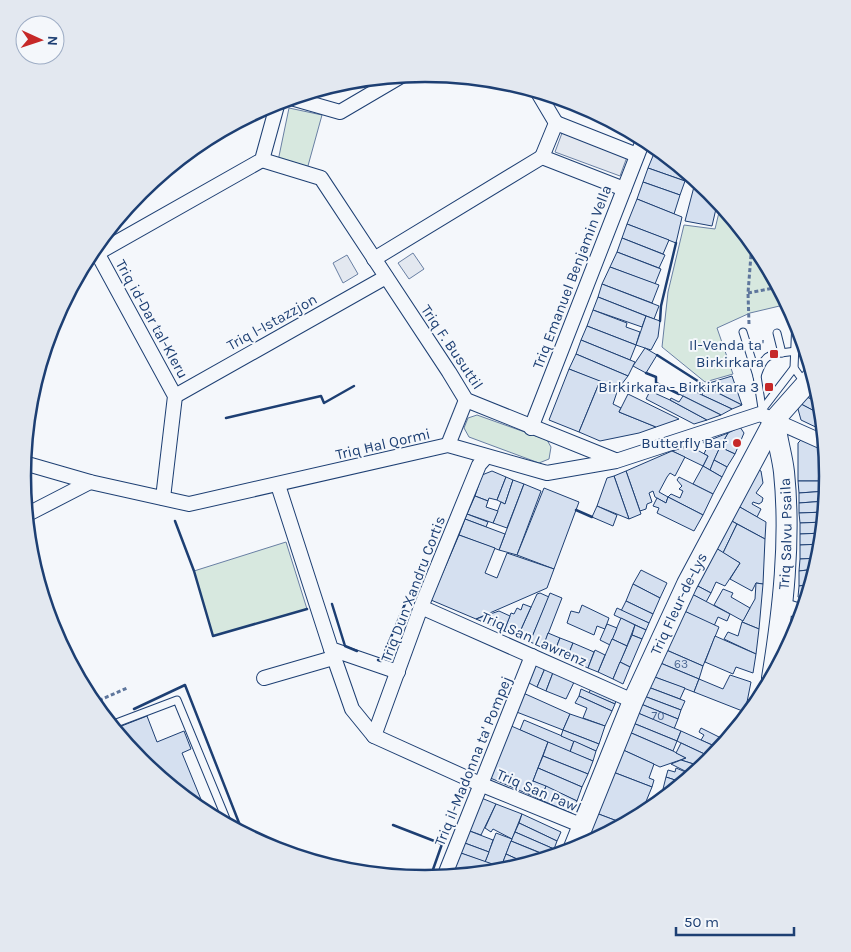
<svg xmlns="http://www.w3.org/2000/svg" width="851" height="952" viewBox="0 0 851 952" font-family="Karla,sans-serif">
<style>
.green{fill:#d7e8df;stroke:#687fa3}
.parking{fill:#e3e8f0;stroke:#687fa3}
.building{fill:#d5e0f0;stroke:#1d3f73}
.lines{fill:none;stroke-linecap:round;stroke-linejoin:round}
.service-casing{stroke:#1d3f73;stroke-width:9}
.minor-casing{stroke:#1d3f73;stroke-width:16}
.secondary-casing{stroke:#1d3f73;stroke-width:22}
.path{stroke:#5e769c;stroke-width:3;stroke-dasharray:4 2.5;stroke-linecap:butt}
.service{stroke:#f4f7fb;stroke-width:7}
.minor{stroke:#f4f7fb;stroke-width:14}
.secondary{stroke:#f4f7fb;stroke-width:20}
.wall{stroke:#1d3f73;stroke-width:2.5}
.poi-dot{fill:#c62828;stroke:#f4f7fb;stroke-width:2}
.labels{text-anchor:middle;stroke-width:4;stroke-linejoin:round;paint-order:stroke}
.number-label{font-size:12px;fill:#4b6792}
.street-label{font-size:15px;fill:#1d3f73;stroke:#f4f7fb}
.poi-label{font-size:15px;fill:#1d3f73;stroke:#f4f7fb;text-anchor:end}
.rim{fill:none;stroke:#1d3f73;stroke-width:2.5}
</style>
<rect width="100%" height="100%" fill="#f4f7fb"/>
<!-- green -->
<g class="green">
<path d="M289 108 322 115 306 173 278 161Z"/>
<path d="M721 204 761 252 788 304 750 313 717 328 733 374 705 382 662 347 668 292 684 225 715 229Z"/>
<path d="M477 415 547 440 551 447 549 459 539 463 469 437 464 428 468 418Z"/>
<path d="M286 542 307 609 213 636 194 571Z"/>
</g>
<!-- parking -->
<g class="parking">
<path d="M562 133 627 157 620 176 555 152Z"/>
<path d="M413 253 424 269 409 279 398 263Z"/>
<path d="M347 255 358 274 343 283 333 263Z"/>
</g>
<!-- building -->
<g class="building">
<path d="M655 151 667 156 687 172 685 181 648 168Z"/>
<path d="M648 168 685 181 680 195 643 182Z"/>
<path d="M696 179 718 200 712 226 685 221Z"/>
<path d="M643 182 680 195 674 214 637 199Z"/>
<path d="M637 199 682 217 676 243 627 224Z"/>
<path d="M627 224 669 240 663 254 622 238Z"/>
<path d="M622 238 665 255 659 268 617 252Z"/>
<path d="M617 252 661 269 655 284 610 267Z"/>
<path d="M610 267 659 285 652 303 602 284Z"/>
<path d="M602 284 659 306 654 319 598 297Z"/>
<path d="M598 297 646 316 642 327 593 310Z"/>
<path d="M593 310 627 323 626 327 640 332 636 345 587 326Z"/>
<path d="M646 316 660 321 658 337 651 350 636 345Z"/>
<path d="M587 326 636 345 630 360 581 340Z"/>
<path d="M581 340 630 360 635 362 628 376 576 354Z"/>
<path d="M645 348 657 355 646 373 633 366Z"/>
<path d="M576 354 628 376 618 389 569 369Z"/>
<path d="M569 369 600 381 579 432 549 420Z"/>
<path d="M732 376 742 405 708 388 706 384Z"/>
<path d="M600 381 618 389 613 404 621 408 619 412 656 427 639 433 600 441 579 432Z"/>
<path d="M706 387 742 405 732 409 702 395Z"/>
<path d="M688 388 702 395 732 409 721 415 679 394 681 392 684 394Z"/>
<path d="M812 389 819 393 821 404 807 397Z"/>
<path d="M650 391 670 400 707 420 694 424 646 399Z"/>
<path d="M628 394 679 419 656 427 619 412Z"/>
<path d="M683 396 721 415 707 420 670 400 671 398 679 402Z"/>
<path d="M807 397 821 404 822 415 801 404Z"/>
<path d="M801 404 822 415 824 431 801 420 798 409Z"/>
<path d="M740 427 744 433 735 454 720 447 728 433Z"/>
<path d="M728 433 720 447 711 443 710 440Z"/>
<path d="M710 440 711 443 720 447 710 470 703 466 708 456 704 454 707 447 703 442Z"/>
<path d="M801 440 826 450 828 481H798V443Z"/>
<path d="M690 446 708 456 703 466 672 451Z"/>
<path d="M720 447 735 454 727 467 714 460Z"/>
<path d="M672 451 685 457 675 476 670 473 667 477 659 492 668 497 666 503 655 497 653 491 649 493 652 502 647 504 646 509 640 511 626 471Z"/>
<path d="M714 460 727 467 722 477 710 470Z"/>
<path d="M703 466 722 477 713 494 693 484Z"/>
<path d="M755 468 761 471 763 483 756 493 763 498 762 502 759 504 753 502 752 504 761 509 757 517 738 506Z"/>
<path d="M492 471 506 477 497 500 489 498 488 501 475 496 482 475Z"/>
<path d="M626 471 641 514 629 519 614 476Z"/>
<path d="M614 476 629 519 597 506 607 478Z"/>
<path d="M506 477 513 480 505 504 497 500Z"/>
<path d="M679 477 713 494 703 515 668 497 671 494 680 498 683 491 679 489 682 486 677 480Z"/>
<path d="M513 480 524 484 507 528 493 523 501 502 505 504Z"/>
<path d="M798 481H828L827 491 799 493Z"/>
<path d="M524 484 541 491 517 555 499 550Z"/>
<path d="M544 488 579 502 554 569 517 555Z"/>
<path d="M827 491 826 501 799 503V493Z"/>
<path d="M475 496 488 501 486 507 498 511 493 523 467 514Z"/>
<path d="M668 497 703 515 694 531 657 513 659 508 653 506 657 498 666 503Z"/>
<path d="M826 501 825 512 799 513V503Z"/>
<path d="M597 506 617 515 613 526 592 517Z"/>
<path d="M738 506 766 522 765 539 730 520Z"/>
<path d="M825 512 824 522 800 523 799 513Z"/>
<path d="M467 514 488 522 486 527 465 519Z"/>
<path d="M465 519 505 534 499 550 459 535Z"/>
<path d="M730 520 737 524 723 553 716 548Z"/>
<path d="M824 522 823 533 800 534V523Z"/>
<path d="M737 524 765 539 763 584 756 583 752 591 730 579 740 563 723 553Z"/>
<path d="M823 533 822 544 800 545V534Z"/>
<path d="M459 535 495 548 485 573 497 578 507 553 554 569 547 588 476 619 431 600Z"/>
<path d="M822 544 820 558 800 559V545Z"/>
<path d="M716 548 740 563 725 586 716 582 711 593 694 584Z"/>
<path d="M820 558 816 569 799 571 800 559Z"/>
<path d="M816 569 812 584 799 586V571Z"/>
<path d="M641 570 667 583 660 598 633 584Z"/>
<path d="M756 583 763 584 759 629 742 622 755 599Z"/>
<path d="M633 584 660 598 653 614 626 601Z"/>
<path d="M694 584 711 593 706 602 690 593Z"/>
<path d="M812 584 807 601 798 597 799 586Z"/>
<path d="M723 589 733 593 731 597 750 608 743 621 714 605Z"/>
<path d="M540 593 549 597 530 642 518 636 537 594Z"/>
<path d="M550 593 562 598 543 647 530 642Z"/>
<path d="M690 593 730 614 727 621 718 617 714 626 680 609Z"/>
<path d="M626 601 653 614 649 623 621 611Z"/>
<path d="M523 604 531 607 518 636 504 631 511 613 514 614 517 608 521 610Z"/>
<path d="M582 605 609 618 605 629 597 626 594 635 567 623 571 611 579 613Z"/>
<path d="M617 608 649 623 646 630 614 615Z"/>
<path d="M680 609 719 627 703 666 664 649Z"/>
<path d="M499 611 510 616 504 631 476 619Z"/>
<path d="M621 618 635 625 627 646 612 639Z"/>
<path d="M742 622 759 629 756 654 724 639 728 632 738 636Z"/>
<path d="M607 624 617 628 610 645 600 640Z"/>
<path d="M635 625 646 630 642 639 632 635Z"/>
<path d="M548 633 560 638 554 653 543 647Z"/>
<path d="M632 635 642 639 630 667 620 662Z"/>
<path d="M715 636 756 654 753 673 736 667 733 674 705 662Z"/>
<path d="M560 638 573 643 567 658 554 653Z"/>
<path d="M612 639 627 646 613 679 598 672Z"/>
<path d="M573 643 594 652 588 668 567 658Z"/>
<path d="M664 649 703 666 699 679 658 662Z"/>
<path d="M595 650 605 655 598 672 588 668Z"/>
<path d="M536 661 546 666 537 687 527 682Z"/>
<path d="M620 662 630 667 623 684 613 679Z"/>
<path d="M658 662 699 679 694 692 652 676Z"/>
<path d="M546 666 554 670 546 691 537 687Z"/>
<path d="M554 670 576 678 566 699 546 691Z"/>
<path d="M730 675 751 682 745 712 694 692 699 679 723 689Z"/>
<path d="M652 676 685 688 680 699 648 687Z"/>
<path d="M592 686 617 697 615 704 589 693Z"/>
<path d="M648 687 685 701 681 710 644 696Z"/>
<path d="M581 689 615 704 612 711 579 696Z"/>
<path d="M521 692 570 714 563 730 514 711Z"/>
<path d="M579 696 612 711 605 726 583 718 587 708 575 703Z"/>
<path d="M644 696 681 710 678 719 641 704Z"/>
<path d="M641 704 678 719 674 729 638 713Z"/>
<path d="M638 713 681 731 677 741 633 723Z"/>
<path d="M570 714 605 726 599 744 563 730Z"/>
<path d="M147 716 157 742 184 731 191 749 182 753 207 814 140 761 114 729Z"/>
<path d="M524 720 574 741 570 752 520 730Z"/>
<path d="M633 723 677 741 673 751 629 732Z"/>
<path d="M509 725 548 742 528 794 488 777Z"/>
<path d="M701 728 727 741 721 749 701 740 704 735 699 732Z"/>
<path d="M563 730 599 744 596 751 561 736Z"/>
<path d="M681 731 721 749 713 758 681 743 677 741Z"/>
<path d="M629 732 673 751 686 758 660 767 621 749Z"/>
<path d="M574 741 596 751 593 761 570 752Z"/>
<path d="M548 742 593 761 588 774 543 756Z"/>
<path d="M681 743 713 758 703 767 681 760 686 758 676 753Z"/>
<path d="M621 749 654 764 649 778 654 780 652 787 613 772Z"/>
<path d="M543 756 588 774 582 787 538 768Z"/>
<path d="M681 760 703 767 693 775 671 764Z"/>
<path d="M538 768 582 787 577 801 533 781Z"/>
<path d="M676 768 693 775 684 783 666 777 668 770 675 772Z"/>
<path d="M613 772 652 787 640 816 625 824 596 813Z"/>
<path d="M666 777 684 783 668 796 662 793Z"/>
<path d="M533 781 546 786 541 800 528 794Z"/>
<path d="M546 786 577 801 571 813 541 800Z"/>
<path d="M479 797 496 804 481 835 467 830Z"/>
<path d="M496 804 522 814 512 839 493 829 491 832 485 828Z"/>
<path d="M596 813 625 824 593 841 586 838Z"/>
<path d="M522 814 561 832 557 841 519 823Z"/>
<path d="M519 823 557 841 554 849 515 832Z"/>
<path d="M467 830 493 840 489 852 462 842Z"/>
<path d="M515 832 554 849 551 857 511 841Z"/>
<path d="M496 833 512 839 501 867 485 862Z"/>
<path d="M511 841 550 857 528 864 506 854Z"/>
<path d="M462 842 489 852 485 862 458 852Z"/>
<path d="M458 852 501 867 499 872 463 875 451 871Z"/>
<path d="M506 854 528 864 508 870 501 867Z"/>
</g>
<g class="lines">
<!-- service casing -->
<g class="service-casing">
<g id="service">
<path d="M796 320 794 368 804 382"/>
<path d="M743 332 757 376 762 408"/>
<path d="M777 333 782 353"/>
<path d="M757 376C765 351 771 355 795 351"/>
<path d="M761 411 794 368"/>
<path d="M111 725 177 700 229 826"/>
</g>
</g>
<!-- minor casing -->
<g class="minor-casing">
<g id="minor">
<path d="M537 91 556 123"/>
<path d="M291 98 340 112 403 75"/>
<path d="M556 123 637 155"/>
<path d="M542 157 624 189"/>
<path d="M542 157 556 123"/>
<path d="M262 160 321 178 449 372 466 400 615 460"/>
<path d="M94 247 175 396 163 498"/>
<path d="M87 259 262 160 278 102"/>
<path d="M374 259 542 157"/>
<path d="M175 396 386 277"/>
<path d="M531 428 644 138"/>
<path d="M448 445 466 400"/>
<path d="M24 463 90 482 189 504 448 445 547 473 616 461 760 414 825 443"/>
<path d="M278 485 331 649 398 672"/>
<path d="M26 515 90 482"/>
<path d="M784 606 803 612"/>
<path d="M421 607 633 701"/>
<path d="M331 649 352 709 374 736 480 784 583 826"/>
<path d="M264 678 333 658"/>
<path d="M374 736 421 607 479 465 486 457"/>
<path d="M444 877 532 656"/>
</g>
</g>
<!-- secondary casing -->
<g class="secondary-casing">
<g id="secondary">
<path id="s1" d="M772 678C783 610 791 540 784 472 782 454 776 438 775 419"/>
<path id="s2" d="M573 850 633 701 687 584 775 419 814 375"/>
</g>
</g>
<!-- path -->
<g class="path">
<path d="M748 293 779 287"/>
<path d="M749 324 748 293 752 242"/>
<path d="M93 703 127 688"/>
</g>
<!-- service -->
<use href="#service" class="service"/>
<!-- minor -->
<use href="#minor" class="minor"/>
<!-- secondary -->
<use href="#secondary" class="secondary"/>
<!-- wall -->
<g class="wall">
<path d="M660 321 661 306 676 243"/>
<path d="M657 355 704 385 706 384"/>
<path d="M646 373 656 377V383L679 394"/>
<path d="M226 418 321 396 324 403 354 386"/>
<path d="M576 510 592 517"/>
<path d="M175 521 194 571 213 636 307 609"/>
<path d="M332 604 345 646 357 651"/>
<path d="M378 660 381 661 405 604"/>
<path d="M134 709 185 685 243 833"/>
<path d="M393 825 442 844 430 878"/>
</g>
</g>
<!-- markers -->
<g class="poi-dot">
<rect x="769" y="349" width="10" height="10" rx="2.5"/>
<rect x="764" y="382" width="10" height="10" rx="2.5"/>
<circle cx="737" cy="443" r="5"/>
</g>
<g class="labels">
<!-- number labels -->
<g class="number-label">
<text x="681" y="668">63</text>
<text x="658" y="720">70</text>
</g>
<!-- street labels -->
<g class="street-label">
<text transform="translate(572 277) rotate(-69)" y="5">Triq Emanuel Benjamin Vella</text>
<text transform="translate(152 319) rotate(61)" y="5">Triq id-Dar tal-Kleru</text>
<text transform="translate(272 322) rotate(-29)" y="5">Triq l-Istazzjon</text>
<text transform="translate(452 347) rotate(56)" y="5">Triq F. Busuttil</text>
<text transform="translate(383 444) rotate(-13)" y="5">Triq Ħal Qormi</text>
<text dy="5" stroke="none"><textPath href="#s1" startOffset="145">Triq Salvu Psaila</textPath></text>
<text transform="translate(413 589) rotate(-69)" y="5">Triq Dun Xandru Cortis</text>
<text dy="5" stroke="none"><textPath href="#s2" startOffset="268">Triq Fleur-de-Lys</textPath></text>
<text transform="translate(534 639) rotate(24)" y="5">Triq San Lawrenz</text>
<text transform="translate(473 761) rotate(-68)" y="5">Triq il-Madonna ta' Pompej</text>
<text transform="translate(539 791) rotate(23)" y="5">Triq San Pawl</text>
</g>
<!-- poi labels -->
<g class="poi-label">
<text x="764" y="350">Il-Venda ta'<tspan x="764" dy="17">Birkirkara</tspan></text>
<text x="759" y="392">Birkirkara - Birkirkara 3</text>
<text x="727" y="448">Butterfly Bar</text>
</g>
</g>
<!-- crop -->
<path d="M0 0H851V952H0ZM31 476a394 394 0 1 1 788 0a394 394 0 1 1-788 0Z" fill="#e3e8f0" fill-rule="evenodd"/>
<path class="rim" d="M31 476a394 394 0 1 1 788 0a394 394 0 1 1-788 0Z"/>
<!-- north arrow -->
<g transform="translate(40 40) rotate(93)"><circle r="24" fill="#f4f7fb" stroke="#9eadc5"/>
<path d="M0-4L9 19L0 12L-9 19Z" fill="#c62828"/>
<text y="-8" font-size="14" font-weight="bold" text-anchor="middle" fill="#1d3f73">N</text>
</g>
<!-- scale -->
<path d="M676 927v8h118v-8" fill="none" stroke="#1d3f73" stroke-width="2.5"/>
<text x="684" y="927" font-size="15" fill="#1d3f73" stroke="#f4f7fb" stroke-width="4" paint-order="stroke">50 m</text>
</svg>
